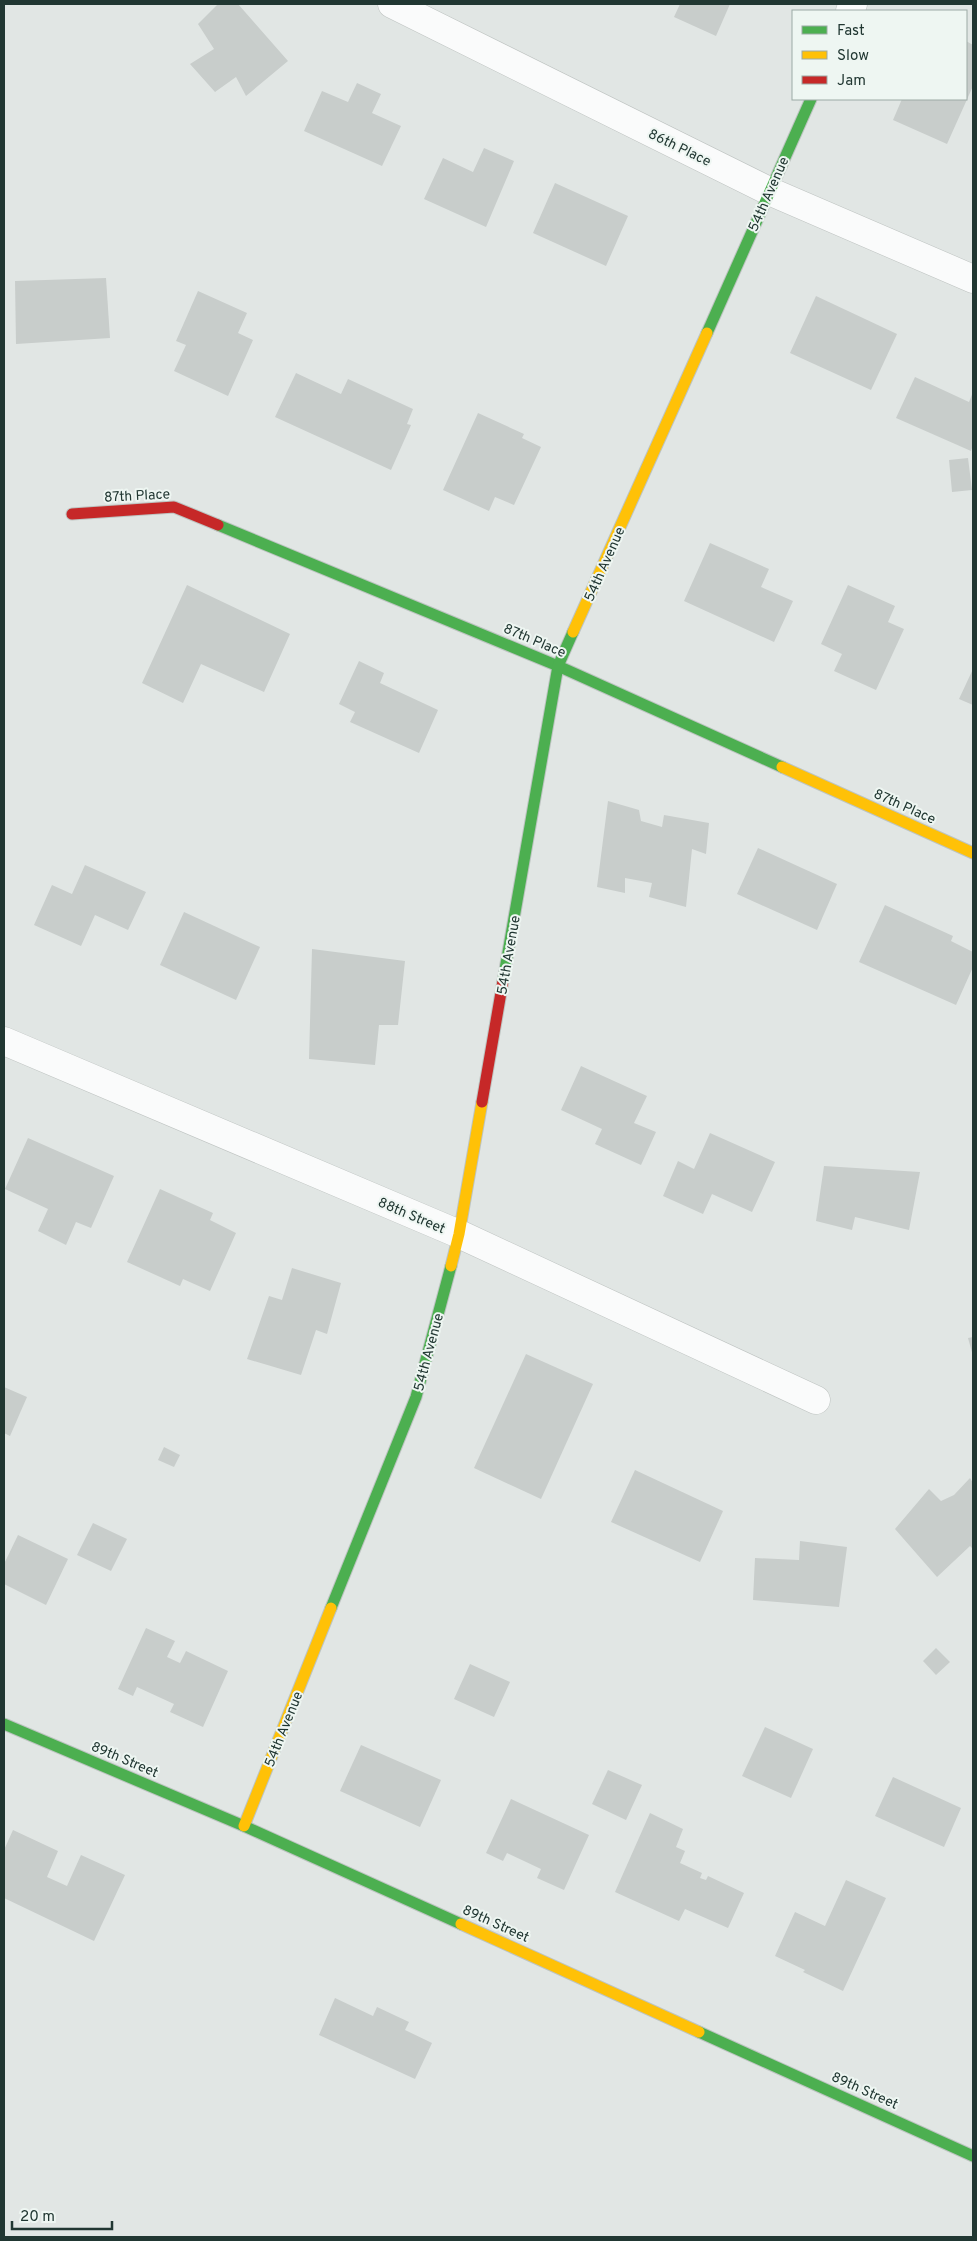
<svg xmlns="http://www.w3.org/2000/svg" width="977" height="2241" viewBox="0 0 977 2241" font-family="Overpass,sans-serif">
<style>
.building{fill:#c8cdcb}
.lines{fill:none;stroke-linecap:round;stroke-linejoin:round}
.street-casing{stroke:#bec3c1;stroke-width:29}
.fast-casing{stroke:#bdc4c1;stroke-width:13}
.slow-casing{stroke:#bdc4c1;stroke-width:13}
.jam-casing{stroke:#bdc4c1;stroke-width:13}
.street{stroke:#fafbfb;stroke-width:28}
.fast{stroke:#4caf50;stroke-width:11}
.slow{stroke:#ffc107;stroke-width:11}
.jam{stroke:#c62828;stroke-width:11}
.labels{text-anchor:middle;stroke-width:4;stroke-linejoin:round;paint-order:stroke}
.street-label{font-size:14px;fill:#213732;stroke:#eef6f2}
</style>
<rect width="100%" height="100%" fill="#e1e6e4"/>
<!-- building -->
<g class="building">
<path d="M218 4H238L288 61 246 96 236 77 215 92 190 64 214 49 198 24Z"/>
<path d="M680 4H730L716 36 674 17Z"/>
<path d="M966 41 973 45V86L947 144 893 120 902 99H966Z"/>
<path d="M357 83 381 94 372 113 401 126 382 166 304 131 322 91 348 102Z"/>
<path d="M484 148 514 161 486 227 424 199 443 158 473 172Z"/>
<path d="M555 183 628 216 606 266 533 233Z"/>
<path d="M106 278 110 338 16 344 15 281Z"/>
<path d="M198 291 247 313 238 333 253 340 228 396 174 371 186 345 176 341Z"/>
<path d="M816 296 897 334 871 390 790 353Z"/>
<path d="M296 373 341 394 348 379 413 409 407 424 411 425 391 470 275 417Z"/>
<path d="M915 377 969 402 973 392V445L971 451 896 418Z"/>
<path d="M478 413 524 434 522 438 541 447 514 505 495 497 489 511 443 490Z"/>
<path d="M968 458 972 490 952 492 949 460Z"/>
<path d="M710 543 769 569 761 587 793 601 774 642 684 601Z"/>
<path d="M187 585 290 634 264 692 201 664 183 703 142 683Z"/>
<path d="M848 585 895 606 888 622 904 629 876 690 834 671 842 654 821 644Z"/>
<path d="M359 661 384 673 380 683 438 710 419 753 350 722 355 712 339 704Z"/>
<path d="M973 669V705L959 699Z"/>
<path d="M608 801 639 810 641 821 662 827 664 815 709 823 706 854 692 849 686 907 649 897 652 883 625 878V893L597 887Z"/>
<path d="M758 848 837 884 817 930 737 894Z"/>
<path d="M85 865 146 892 128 930 95 915 81 946 34 925 52 885 72 894Z"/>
<path d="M885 905 953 936 951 941 973 952V967L956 1005 859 962Z"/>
<path d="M184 912 260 947 236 1000 160 965Z"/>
<path d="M312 949 405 961 398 1025H379L375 1065 309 1059Z"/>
<path d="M581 1066 647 1096 634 1123 656 1132 641 1165 595 1144 602 1129 561 1110Z"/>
<path d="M710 1133 775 1162 752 1212 712 1194 703 1214 663 1196 678 1161 694 1169Z"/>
<path d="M28 1138 114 1176 91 1228 76 1222 66 1245 38 1231 48 1209 5 1189Z"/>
<path d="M824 1166 920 1172 909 1230 855 1217 852 1230 816 1221Z"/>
<path d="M160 1189 213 1213 210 1220 236 1233 210 1291 183 1279 180 1286 127 1262Z"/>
<path d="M292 1268 341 1283 327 1334 316 1330 301 1375 247 1359 269 1296 282 1300Z"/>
<path d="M973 1337V1356L968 1338Z"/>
<path d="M526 1354 593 1384 541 1499 474 1468Z"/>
<path d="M4 1387 27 1397 10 1436 4 1433Z"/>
<path d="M164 1447 180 1455 174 1467 158 1460Z"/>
<path d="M635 1470 723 1511 700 1562 611 1522Z"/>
<path d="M970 1478 973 1483V1549L970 1546 937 1577 895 1529 929 1489 941 1501 954 1495Z"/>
<path d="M93 1523 127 1539 111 1571 77 1555Z"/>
<path d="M18 1535 68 1559 46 1605 4 1584V1564Z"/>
<path d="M800 1541 847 1547 839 1607 753 1600 755 1558 799 1560Z"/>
<path d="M146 1628 175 1641 167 1657 180 1663 186 1651 228 1671 203 1727 170 1712 174 1704 137 1687 133 1696 118 1689Z"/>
<path d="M936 1648 950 1662 936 1675 923 1661Z"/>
<path d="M470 1664 510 1682 494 1717 454 1699Z"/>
<path d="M765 1727 813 1749 791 1798 742 1776Z"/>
<path d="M361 1745 441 1780 420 1827 340 1791Z"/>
<path d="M608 1770 642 1785 626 1820 592 1804Z"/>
<path d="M893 1777 961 1808 944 1847 875 1816Z"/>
<path d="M511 1799 589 1835 564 1890 537 1878 541 1869 507 1853 503 1861 486 1853Z"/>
<path d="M650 1813 683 1829 676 1847 685 1851 680 1863 702 1873 700 1878 706 1880 708 1876 744 1893 728 1928 685 1909 679 1921 615 1892Z"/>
<path d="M13 1830 58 1851 47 1877 67 1886 81 1855 125 1875 94 1941 4 1898V1850Z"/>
<path d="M846 1880 886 1898 843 1991 803 1972 805 1970 775 1956 795 1912 825 1926Z"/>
<path d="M335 1998 373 2016 377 2007 409 2022 405 2030 432 2043 415 2079 319 2035Z"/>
</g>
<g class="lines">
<!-- street casing -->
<g class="street-casing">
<g id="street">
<path d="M392 4 769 191 973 279"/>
<path d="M850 11 853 4"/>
<path d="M4 1041 459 1234 816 1400"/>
</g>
</g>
<!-- fast casing -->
<g class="fast-casing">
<g id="fast">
<path d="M707 333 811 99"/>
<path d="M218 525 558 666 782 767"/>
<path d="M503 981 558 666 573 632"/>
<path d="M331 1608 416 1397 451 1266"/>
<path d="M4 1724 244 1826 461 1924"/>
<path d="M699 2032 973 2156"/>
</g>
</g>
<!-- slow casing -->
<g class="slow-casing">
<g id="slow">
<path d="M573 632 707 333"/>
<path d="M782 767 973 853"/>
<path d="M451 1266 459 1234 482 1102"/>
<path d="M244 1826 331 1608"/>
<path d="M461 1924 699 2032"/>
</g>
</g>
<!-- jam casing -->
<g class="jam-casing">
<g id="jam">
<path d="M72 514 174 507 218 525"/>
<path d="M482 1102 503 981"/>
</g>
</g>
<!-- street -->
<use href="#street" class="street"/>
<!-- fast -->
<use href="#fast" class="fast"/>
<!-- slow -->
<use href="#slow" class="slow"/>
<!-- jam -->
<use href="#jam" class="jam"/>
</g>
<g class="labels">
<!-- street labels -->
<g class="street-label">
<text transform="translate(680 147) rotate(26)" y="5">86th Place</text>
<text transform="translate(768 194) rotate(-66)" y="5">54th Avenue</text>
<text transform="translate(137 495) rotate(-3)" y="5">87th Place</text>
<text transform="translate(604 564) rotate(-66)" y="5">54th Avenue</text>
<text transform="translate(535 640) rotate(23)" y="5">87th Place</text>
<text transform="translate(905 806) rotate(24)" y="5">87th Place</text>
<text transform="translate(508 955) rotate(-80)" y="5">54th Avenue</text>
<text transform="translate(412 1215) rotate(23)" y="5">88th Street</text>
<text transform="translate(428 1352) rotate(-75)" y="5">54th Avenue</text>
<text transform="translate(283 1729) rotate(-68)" y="5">54th Avenue</text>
<text transform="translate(125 1759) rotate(23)" y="5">89th Street</text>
<text transform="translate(496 1923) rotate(24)" y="5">89th Street</text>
<text transform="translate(865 2090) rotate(24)" y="5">89th Street</text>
</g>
</g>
<!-- border -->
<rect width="977" height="2241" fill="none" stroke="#213732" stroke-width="10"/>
<!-- legend -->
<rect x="792" y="10" width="175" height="90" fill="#eef6f2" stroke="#9caaa5"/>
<rect x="802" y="26" width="25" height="8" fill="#4caf50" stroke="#9caaa5"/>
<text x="837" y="35" font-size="15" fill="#213732">Fast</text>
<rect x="802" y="51" width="25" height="8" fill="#ffc107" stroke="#9caaa5"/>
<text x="837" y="60" font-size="15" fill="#213732">Slow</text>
<rect x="802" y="76" width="25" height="8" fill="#c62828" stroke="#9caaa5"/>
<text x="837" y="85" font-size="15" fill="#213732">Jam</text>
<!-- scale -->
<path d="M12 2221v8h100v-8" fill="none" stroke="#213732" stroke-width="2.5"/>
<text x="20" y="2221" font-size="15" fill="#213732" stroke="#eef6f2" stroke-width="4" paint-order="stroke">20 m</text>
</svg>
